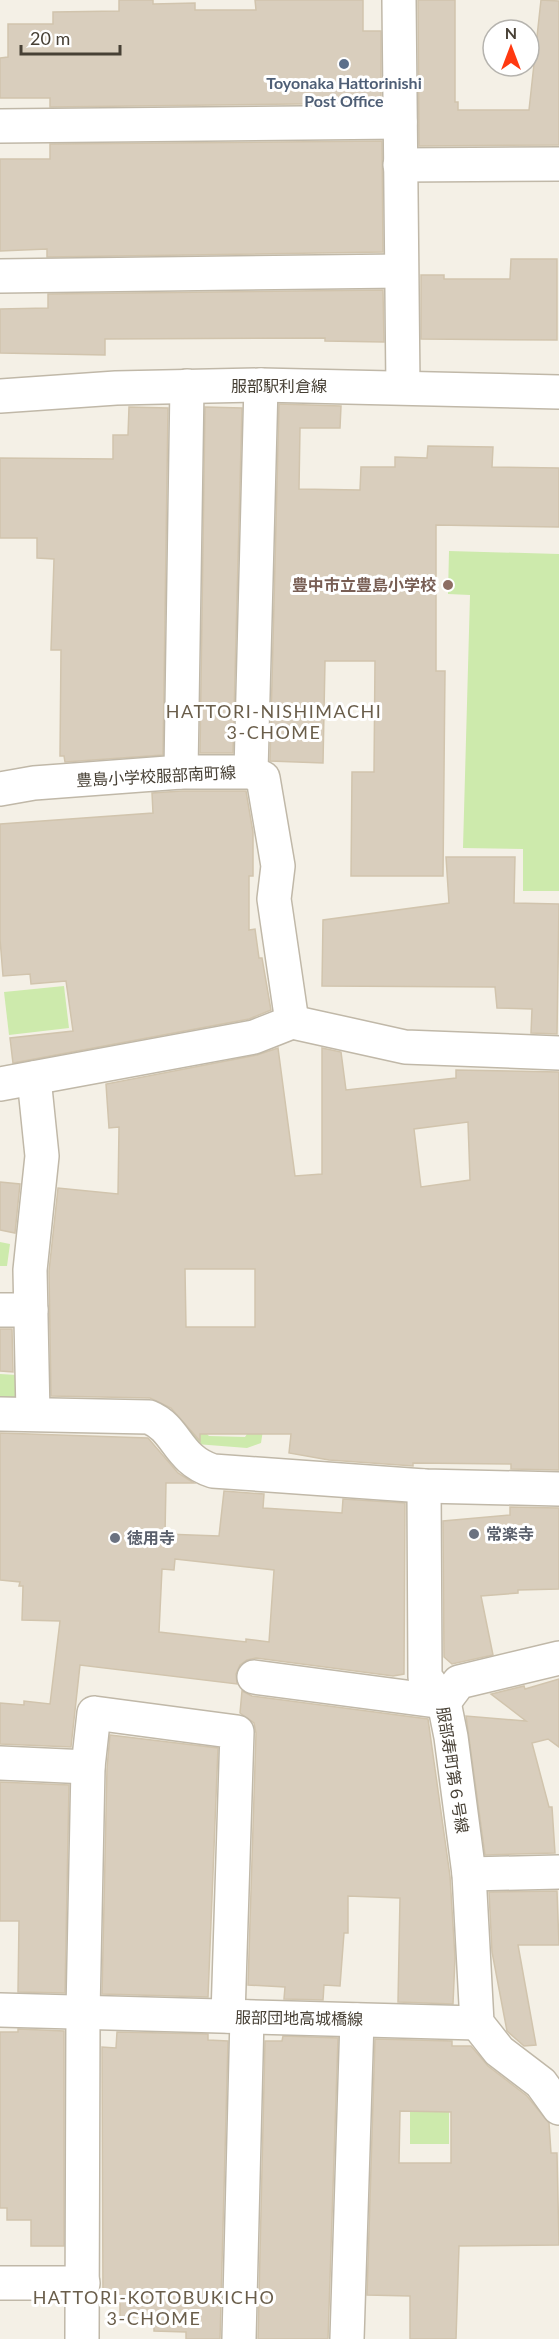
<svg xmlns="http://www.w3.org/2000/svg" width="559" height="2339" viewBox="0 0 559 2339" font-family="Lato,'Noto Sans JP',sans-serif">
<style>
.green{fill:#cdeaac}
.building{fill:#d9cebd;stroke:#d1c4ad;stroke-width:1.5;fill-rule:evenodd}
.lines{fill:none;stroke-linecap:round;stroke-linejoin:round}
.minor-casing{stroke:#c0b8a8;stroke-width:36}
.minor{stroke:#fff;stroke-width:33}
.service-dot{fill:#5c6f8a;stroke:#fff;stroke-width:2}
.education-dot{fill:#8d6e63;stroke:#fff;stroke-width:2}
.worship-dot{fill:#6b7280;stroke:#fff;stroke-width:2}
.labels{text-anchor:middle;stroke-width:6;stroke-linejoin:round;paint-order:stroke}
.service-label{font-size:16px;font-weight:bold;fill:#4e5e75;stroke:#fff}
.street-label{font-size:16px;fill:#474035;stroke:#fff}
.education-label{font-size:16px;font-weight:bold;fill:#785e54;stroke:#fff;text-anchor:end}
.worship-label{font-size:16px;font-weight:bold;fill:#5b616d;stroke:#fff;text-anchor:start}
.neighbourhood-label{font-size:18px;letter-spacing:1.5px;fill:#6a5e4b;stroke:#fff}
</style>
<rect width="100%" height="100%" fill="#f4f0e6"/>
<!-- green -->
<g class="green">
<path d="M449 551 559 554V891H523V849L463 848 470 595 448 594Z"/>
<path d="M64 986 69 1028 9 1035 4 992Z"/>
<path d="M0 1242 10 1244 7 1266H0Z"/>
<path d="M0 1374 17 1375 16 1403 0 1402Z"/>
<path d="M187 1430 204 1431 209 1436 245 1437 249 1431 263 1430 261 1443 247 1448 196 1444Z"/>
<rect x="410" y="2087" width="39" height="57"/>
</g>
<!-- building -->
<g class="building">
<path d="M119 0H153V4L195 3V10H256L255 0H363V31H381V103L50 107V98H0V58L8 57V24H53V12L119 11Z"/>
<path d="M418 0H455V102H458V110H529L541 0 559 1V145L419 146Z"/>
<path d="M382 141 383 252 47 257V249L0 251V159H50V144Z"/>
<path d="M511 259H557V340L421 339V275H444V279H510Z"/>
<path d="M383 290 384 342 325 341V338L105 339V355L0 353V309L48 308V294Z"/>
<path d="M279 404 341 406 340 428H300L299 489 360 490 361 467H395V457L427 458 428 446 493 447 492 467 559 468V527L436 525V671H445L443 876H351L352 772H374L375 661H325L323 763 270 761Z"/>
<path d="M129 407 168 408 163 755 65 762 64 756H60L61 650H51L54 559 37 558V538H0V458L113 459V435H128Z"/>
<path d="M205 407 242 408 233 753H200Z"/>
<path d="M182 791H246L253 832V876H249V930L255 929 259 958H262L271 1010 249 1019 13 1063 10 1038 73 1031 66 981 31 984 30 974 3 976 0 939V824L153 813 152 793Z"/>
<path d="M446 857H515L514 903 559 904 557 1034 531 1033 532 1009 497 1008 495 987 322 986 323 920 449 903Z"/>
<path d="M278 1048 295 1176 322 1174V1048L341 1052 346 1090 456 1078V1070L559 1072V1470L511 1469V1464L413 1463V1466L329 1460 289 1453 291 1434H200V1441L171 1408 150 1398 51 1396 49 1271 58 1188 118 1194 119 1127 109 1128 106 1084 257 1055ZM468 1122 470 1180 421 1187 414 1129ZM185 1269H255V1327H186Z"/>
<path d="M0 1182 20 1184 15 1233 0 1230Z"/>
<path d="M0 1329H12L13 1372 0 1371Z"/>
<path d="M0 1433 148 1438 178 1473 194 1483H166L165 1534 219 1536 224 1491 264 1494 263 1508 342 1513 343 1499 405 1503 404 1674 393 1676 256 1658 247 1660 240 1665 236 1674 237 1684 80 1665 71 1747 0 1744V1703L24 1705V1701L50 1704 60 1621 22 1620 23 1586H19L20 1582 0 1580ZM175 1559 274 1570 269 1642 246 1639V1642L159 1632 162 1569 174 1570Z"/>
<path d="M510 1507 559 1508V1589L518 1590V1593L481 1596 493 1655 452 1664 444 1657 443 1521 510 1515Z"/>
<path d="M559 1679V1747L548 1739 532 1743 549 1807H552L555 1853 485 1855 466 1716 526 1721 491 1694 524 1686 525 1689Z"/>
<path d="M242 1691 252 1696 428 1719 450 1876 455 1958 453 2004 398 2002 400 1898 348 1896V1933H344L340 1986 324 1985 323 2000 284 1999 285 1987 248 1985 256 1733 254 1723 240 1713Z"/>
<path d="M110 1735 218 1748 208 1997 102 1994 107 1768Z"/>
<path d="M0 1782 69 1785 65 1993 18 1992 19 1921H0Z"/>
<path d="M557 1891 559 1945H518L536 2045 524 2046 507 2031 492 1952 489 1892Z"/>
<path d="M18 2029 64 2031V2246H31V2220H7V2208H0V2032H18Z"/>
<path d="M117 2032 208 2034V2040L228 2041 220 2339H186V2332L154 2331V2317H120V2304H103L102 2047 116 2048Z"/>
<path d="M283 2036 338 2038 328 2339H258L265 2041H282Z"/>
<path d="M375 2039 452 2041V2046H471L488 2066 527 2096 549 2123 551 2153H557L559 2245 459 2246 456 2339H410V2296L367 2295ZM400 2111 451 2112V2163H399Z"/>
</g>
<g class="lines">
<!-- minor casing -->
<g class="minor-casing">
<g id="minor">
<path d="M399 0 403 387"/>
<path d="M0 126 400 122"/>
<path d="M400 165 559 164"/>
<path d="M0 276 401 271"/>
<path d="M0 396 116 388 261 385 559 392"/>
<path d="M181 772 187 386"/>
<path d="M251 772 261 385"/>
<path d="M0 789 34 783 181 772H251L263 778 278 866 274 899 292 1022"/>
<path d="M292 1022 405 1047 559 1053"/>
<path d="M0 1084 254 1037 292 1022"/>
<path d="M0 1310H31"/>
<path d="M0 1414 149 1417C178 1429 176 1459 213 1471L424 1486 559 1489"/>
<path d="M33 1414 30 1270 42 1156 34 1078"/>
<path d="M424 1486 425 1677 444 1702 451 1737 469 1874 477 2023 499 2051 541 2083 559 2108"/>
<path d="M254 1677 444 1702 459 1682 559 1658"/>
<path d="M0 1763 88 1767"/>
<path d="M469 1874 559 1872"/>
<path d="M0 2010 477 2023"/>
<path d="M0 2283H83"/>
<path d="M82 2339 83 2012 88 1767 94 1713 237 1732 228 2016"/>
<path d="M239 2339 247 2017"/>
<path d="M347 2339 357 2020"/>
</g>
</g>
<!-- minor -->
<use href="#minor" class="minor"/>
</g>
<!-- markers -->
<circle class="service-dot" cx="344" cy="64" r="6"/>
<circle class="education-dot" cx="448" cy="585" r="6"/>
<g class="worship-dot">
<circle cx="474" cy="1534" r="6"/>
<circle cx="115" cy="1538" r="6"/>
</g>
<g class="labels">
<!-- service labels -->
<g class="service-label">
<text x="344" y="89">Toyonaka Hattorinishi<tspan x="344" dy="18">Post Office</tspan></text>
</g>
<!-- street labels -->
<g class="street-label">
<text x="279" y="392">服部駅利倉線</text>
<text transform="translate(156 776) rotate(-3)" y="6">豊島小学校服部南町線</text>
<text transform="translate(453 1770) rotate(81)" y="6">服部寿町第６号線</text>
<text transform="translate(299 2018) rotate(1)" y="6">服部団地高城橋線</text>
</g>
<!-- education labels -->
<g class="education-label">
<text x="436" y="591">豊中市立豊島小学校</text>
</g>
<!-- worship labels -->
<g class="worship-label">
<text x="486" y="1540">常楽寺</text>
<text x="127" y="1544">徳用寺</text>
</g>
<!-- neighbourhood labels -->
<g class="neighbourhood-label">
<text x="274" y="718">HATTORI-NISHIMACHI<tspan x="274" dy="21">3-CHOME</tspan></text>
<text x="154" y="2304">HATTORI-KOTOBUKICHO<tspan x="154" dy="21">3-CHOME</tspan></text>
</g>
</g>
<!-- north arrow -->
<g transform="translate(511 48)"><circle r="28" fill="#ffffff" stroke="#b5b3ae" stroke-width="1.5"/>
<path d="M0-4.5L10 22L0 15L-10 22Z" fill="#ff3911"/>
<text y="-9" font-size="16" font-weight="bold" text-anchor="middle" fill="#474035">N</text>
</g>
<!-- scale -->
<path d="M21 45v9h99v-9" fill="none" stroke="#474035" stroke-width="3"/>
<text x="30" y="45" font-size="18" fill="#474035" stroke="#ffffff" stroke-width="4.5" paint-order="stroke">20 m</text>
</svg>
